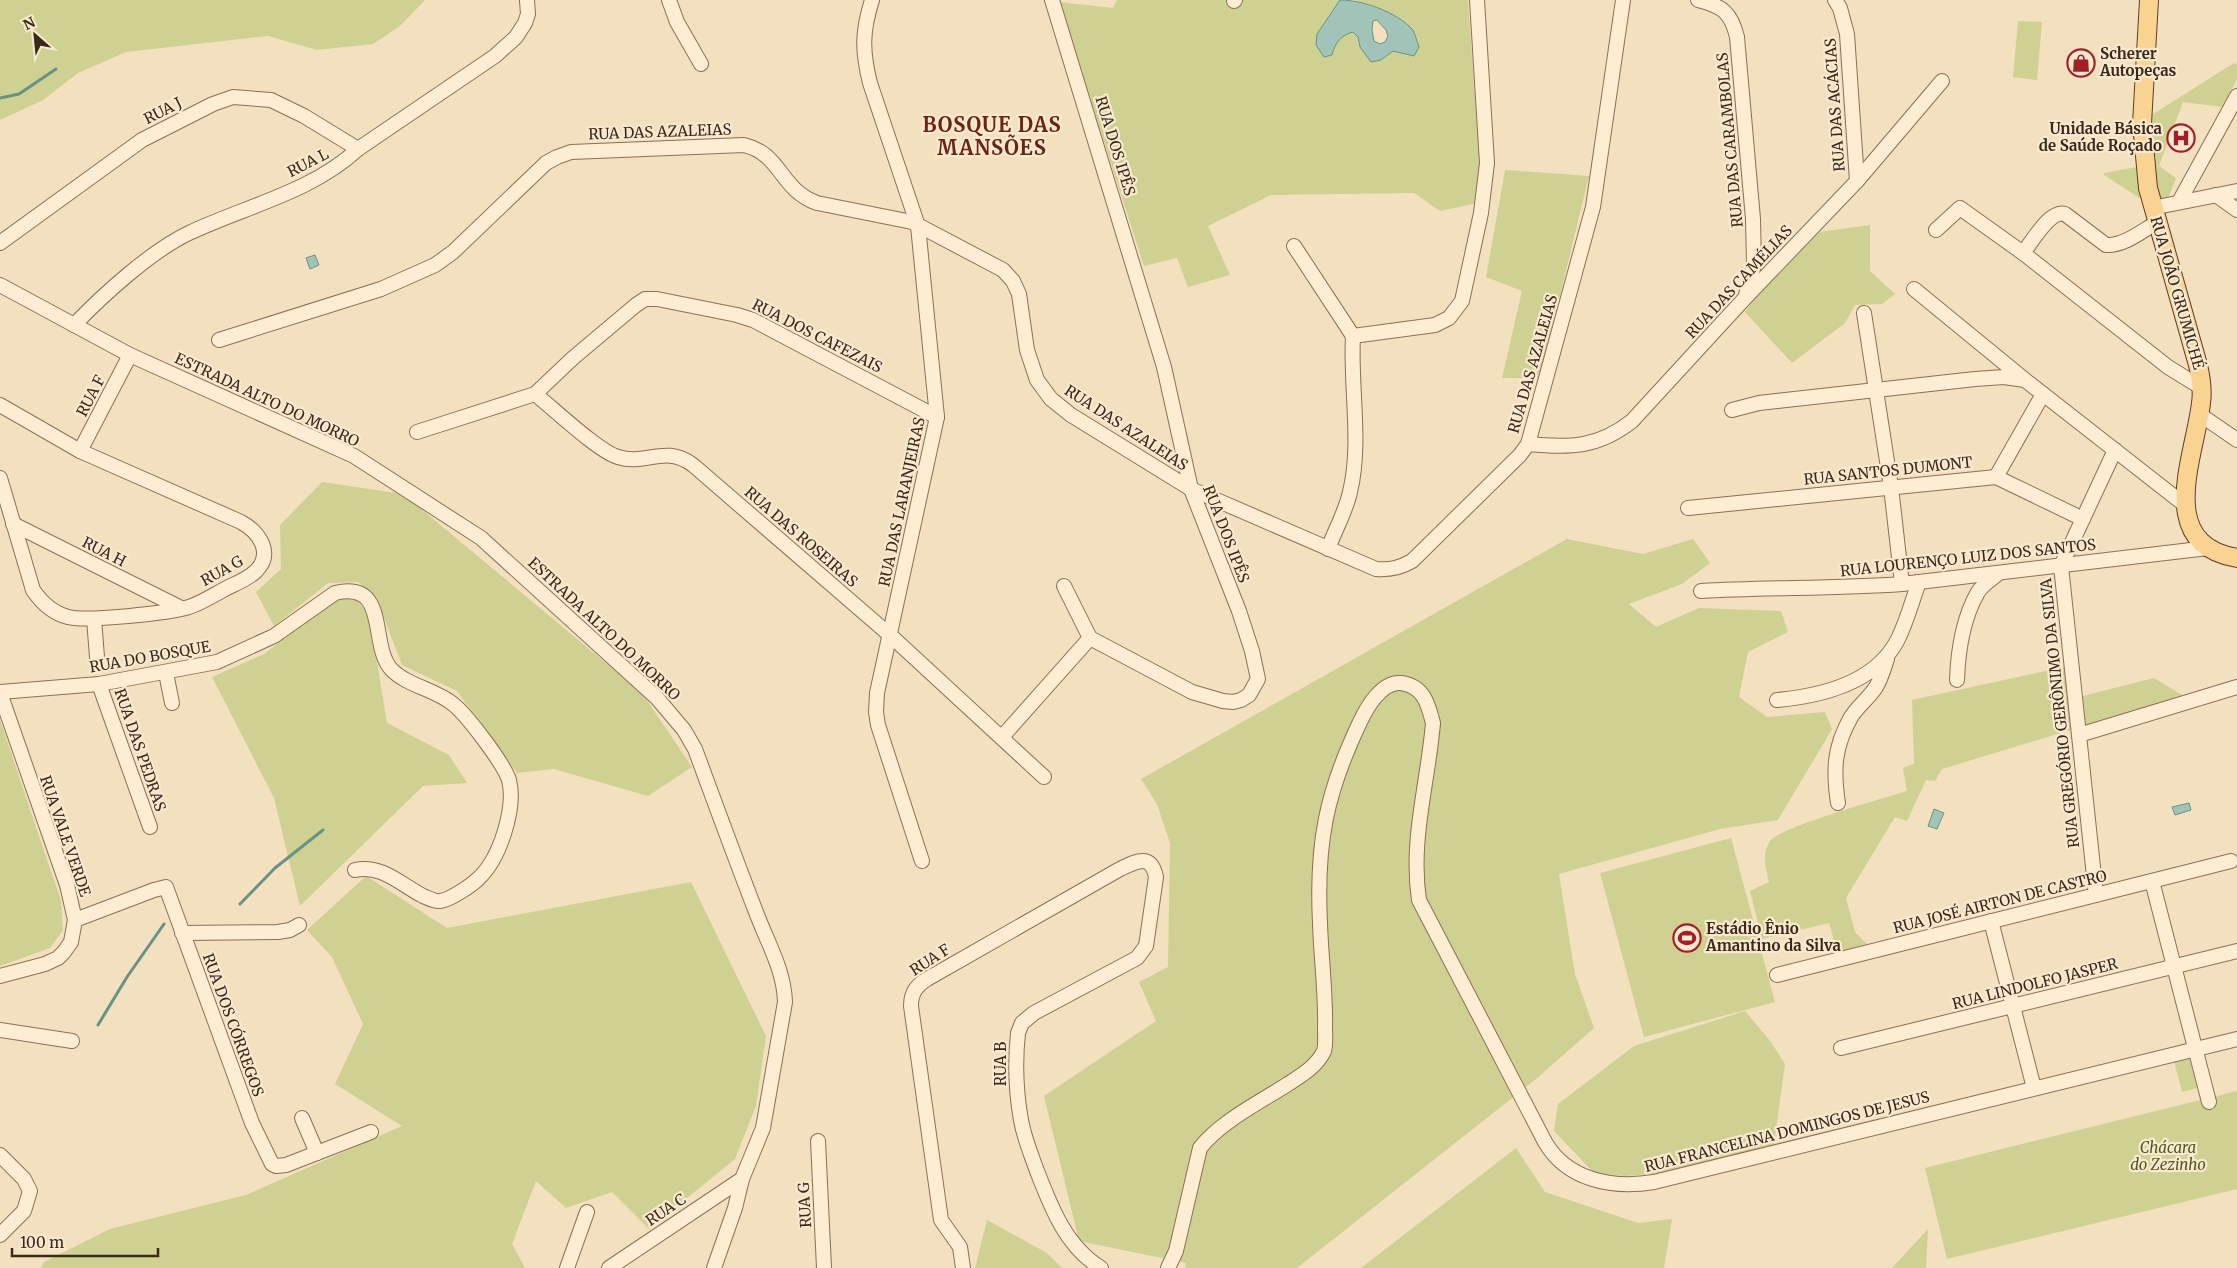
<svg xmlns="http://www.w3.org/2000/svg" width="2237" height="1268" viewBox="0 0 2237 1268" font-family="Merriweather,serif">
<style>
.green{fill:#ced192}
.water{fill:#a2c3b8;stroke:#689285;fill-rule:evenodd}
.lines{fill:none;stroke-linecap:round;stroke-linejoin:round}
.stream{stroke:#689285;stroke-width:3}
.minor-casing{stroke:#8d6f55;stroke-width:16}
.major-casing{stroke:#5a3d2a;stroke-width:20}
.minor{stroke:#fcedd3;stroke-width:14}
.major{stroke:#fad392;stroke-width:18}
.labels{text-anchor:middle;stroke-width:4.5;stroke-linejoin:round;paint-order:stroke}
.poi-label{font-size:15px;font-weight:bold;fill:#3a281b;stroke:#f9eacf;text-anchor:start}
.street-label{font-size:15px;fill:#3a281b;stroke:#f9eacf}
.park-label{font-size:15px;font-style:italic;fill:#4e5920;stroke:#f9eacf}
.district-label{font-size:20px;font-weight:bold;letter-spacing:1px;fill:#6b2316;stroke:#f9eacf}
</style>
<rect width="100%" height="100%" fill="#f2e0bf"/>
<!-- green -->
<g class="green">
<path d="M0 0H425L400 26 373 44 317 50 268 36 126 52 78 73 43 100 0 120Z"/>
<path d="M1117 0H1340L1317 34 1332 55C1335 43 1341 35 1353 32L1358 37 1360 47 1381 60 1393 51 1413 56 1388 14 1381 9 1354 0H1468L1480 166 1477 203 1440 211 1414 193 1271 195 1208 226 1230 275 1188 287 1177 258 1144 266 1059 2 1113 8Z"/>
<path d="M2018 21 2042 22 2037 80 2013 77Z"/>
<path d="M2234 63 2237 65V79L2223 107 2183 102 2159 166 2176 178 2168 198H2158L2152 194 2150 116Z"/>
<path d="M2137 167 2141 199 2104 175V173Z"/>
<path d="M1505 170 1589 176 1540 378H1502L1522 291 1486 277Z"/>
<path d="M1870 225V271L1895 294 1882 304 1855 305 1845 323 1792 363 1745 312 1763 287 1820 232Z"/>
<path d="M322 482 403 494 642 693 692 767 648 796 554 769 517 773 457 691 402 665 376 597 358 582 328 583 274 626 256 592 281 569 280 525Z"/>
<path d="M1567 539 1643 554 1693 539 1710 563 1682 584 1629 604 1656 627 1699 608 1781 611 1788 632 1748 652 1739 697 1767 717 1825 712 1832 729 1778 820 1720 829 1559 874 1575 974 1594 1028 1536 1079 1297 1268H1185L1186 1263 1079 1241 1044 1096 1156 1021 1139 982 1168 967 1170 843 1157 804 1141 779Z"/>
<path d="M353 596 369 614 387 723 449 755 467 783 423 786 300 906 274 798 212 677 264 654 330 603Z"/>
<path d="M2064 667 2074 729 1942 769 1935 781 1926 780 1907 821 1895 817 1846 898 1855 932 1869 946 1838 954 1829 923 1762 939 1750 891 1769 882C1766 867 1761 855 1770 841 1780 827 1885 798 1907 791L1903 768 1914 764 1912 700Z"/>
<path d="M2154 678 2187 698 2083 729 2079 697Z"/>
<path d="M0 720 61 901 63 930 50 948 0 966Z"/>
<path d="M1731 838 1775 1002 1644 1037 1600 873Z"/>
<path d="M366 876 447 928 691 882 766 1036 756 1106 735 1159 649 1229 612 1192 566 1208 536 1181 512 1244 525 1268H41L44 1262 110 1229 246 1195 402 1126 335 1084 363 1024 332 957 307 930Z"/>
<path d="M1745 1011 1771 1042 1785 1064 1774 1144 1665 1173 1624 1176 1595 1174 1554 1131 1558 1104 1634 1046Z"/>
<path d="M2189 1057 2197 1088 2182 1092 2174 1061Z"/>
<path d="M2237 1091V1189L1947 1259 1925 1168Z"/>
<path d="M1516 1148 1545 1192 1638 1223 1672 1219 1664 1268H1361Z"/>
<path d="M987 1220 1047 1253 1062 1268H975Z"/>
<path d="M1928 1229 1926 1268H1892Z"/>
</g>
<!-- water -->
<g class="water">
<path d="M1340 0C1363 0 1396 12 1412 29 1415 33 1417 42 1419 47L1414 56 1393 51 1381 60 1371 62 1360 47 1358 37 1353 32C1341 35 1335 43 1332 55L1324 57 1316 45 1317 34ZM1377 20 1386 30 1388 36 1385 42 1380 44 1374 41 1372 30 1373 21Z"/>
<path d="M315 255 319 265 310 269 306 258Z"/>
<path d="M2189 803 2191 810 2175 815 2172 807Z"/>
<path d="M1934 809 1944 813 1937 829 1928 826Z"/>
</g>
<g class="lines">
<!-- stream -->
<g class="stream">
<path d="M0 98 19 94 56 69"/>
<path d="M240 904 275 868 323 830"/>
<path d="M98 1025 127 977 164 924"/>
</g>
<!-- minor casing -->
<g class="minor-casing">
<g id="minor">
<path d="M669 0 677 22 701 64"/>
<path d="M872 0C862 32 862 51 870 83L918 226 937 417 877 693 876 712 878 725 922 861"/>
<path d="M1698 0C1722 6 1731 12 1737 37L1753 219 1754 265 1746 295"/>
<path d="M1835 0 1840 8 1847 34 1857 181"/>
<path d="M1234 1 1235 0"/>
<path d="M2216 195 2237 210"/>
<path d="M2179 202 2237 96"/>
<path d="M2152 208 2237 191"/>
<path d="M1936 230 1960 208 2023 253 2168 367 2202 388"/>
<path d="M0 243 142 140 213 104 233 97 271 100 304 116 358 149"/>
<path d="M1294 246 1353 336"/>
<path d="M2023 253C2032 242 2050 209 2065 214L2106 245C2124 246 2142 231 2156 223"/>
<path d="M0 285 130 355 354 456 481 538 657 698 684 730 695 749C715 803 735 858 756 912 767 942 784 969 785 1002L763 1128 742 1179 735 1208 714 1268"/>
<path d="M1914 289 2025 380"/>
<path d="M1864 313 1891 487 1902 584"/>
<path d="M74 325C103 295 151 251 189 233 246 206 312 192 358 149L495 56 516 37 525 23 528 14 527 1"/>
<path d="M219 340 381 289 435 265 453 252 546 163 557 157 571 152 744 145C782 154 779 189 817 203L912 222 1003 270 1013 281 1019 294 1027 350 1037 380 1051 399 1071 415 1191 489 1376 569C1390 570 1400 568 1412 561L1520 455 1528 444 1593 207 1623 0"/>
<path d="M535 394C554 409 598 451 618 457 646 466 665 444 693 465L891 636 1044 777"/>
<path d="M0 405 80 451 241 522C259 532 274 553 256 571 247 580 234 584 223 590 212 596 201 603 189 607 169 613 86 622 68 617 53 613 41 602 33 590L0 478"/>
<path d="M1732 410 1759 403 1975 379 2004 377 2025 380 2185 505"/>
<path d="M2199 414 2237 440"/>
<path d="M417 432 535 394 573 358 636 305 645 299H657L737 315 753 320 937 417"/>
<path d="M1528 444C1569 448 1598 448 1632 421L1745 298 1857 181 1942 81"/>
<path d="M80 451 130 355"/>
<path d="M1996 477 2043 394"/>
<path d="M1688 508 1996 477 2083 519"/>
<path d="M13 524 181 608"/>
<path d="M1328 549C1335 530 1346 511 1350 492 1362 442 1350 387 1353 336L1435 325 1449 318 1462 301 1481 213 1487 163 1477 0"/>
<path d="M1064 586 1090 638"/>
<path d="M1701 591C1768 587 1835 589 1902 584L2208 548"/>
<path d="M94 619 97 657"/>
<path d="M166 673 172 703"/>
<path d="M1957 680C1958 651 1963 618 1978 592 1983 584 1992 579 1999 573"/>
<path d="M99 684 150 827"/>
<path d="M0 692 99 684 217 662 274 636 335 593C390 580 369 644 391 669 407 686 435 689 453 704 467 715 504 764 509 780 516 808 500 858 479 878 472 885 450 900 440 901 435 902 428 898 423 896 400 884 381 864 355 870"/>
<path d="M0 693 67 885 75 920 71 942 64 952 58 958 45 964 0 976"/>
<path d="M1777 700C1821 696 1876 683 1898 639 1907 621 1912 601 1919 582"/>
<path d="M2079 735 2237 687"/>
<path d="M1002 737 1090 638 1192 692 1223 701 1233 702 1241 700 1249 695 1258 679 1252 651 1239 611 1191 489 1164 367 1052 0"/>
<path d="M1838 803C1833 770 1834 747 1851 717 1858 706 1869 698 1876 687 1881 679 1884 668 1887 659"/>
<path d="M2152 881 2209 1102"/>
<path d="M2096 895 2061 566 2115 450"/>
<path d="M75 920 154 890 166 887 252 1123 272 1164 276 1166 286 1165 371 1132"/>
<path d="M1991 921 2034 1088"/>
<path d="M182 933 278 932 290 930 299 925"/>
<path d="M1777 975 2231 861"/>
<path d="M0 1030 72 1041"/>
<path d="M1841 1048 2237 951"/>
<path d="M302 1118 317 1153"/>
<path d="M818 1141 824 1268"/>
<path d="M0 1155 24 1179 30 1191 24 1211 0 1235"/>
<path d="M567 1268 587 1212"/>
<path d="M609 1268 742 1179"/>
<path d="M963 1268 960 1247 941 1220 911 1006C911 993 916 986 927 979L1120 869C1137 861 1151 853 1156 877L1146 946 1137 958 1034 1013 1022 1023 1018 1033C1015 1061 1016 1092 1021 1120 1024 1138 1031 1154 1037 1171 1051 1207 1066 1247 1101 1268"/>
<path d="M1168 1268 1176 1251 1200 1148C1220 1122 1260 1102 1288 1084 1302 1075 1317 1066 1324 1051 1326 1044 1325 1036 1325 1028 1326 993 1321 958 1320 923 1316 844 1326 793 1360 722 1367 707 1382 681 1401 683 1424 686 1428 704 1433 723 1428 783 1410 840 1419 900L1545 1142C1567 1180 1612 1189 1654 1182L2237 1039"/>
</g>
</g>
<!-- major casing -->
<g class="major-casing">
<path id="major" d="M2149 0 2142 124 2148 188 2198 365C2201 378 2203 390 2201 403 2195 456 2154 544 2237 558"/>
</g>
<!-- minor -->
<use href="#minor" class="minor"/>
<!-- major -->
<use href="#major" class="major"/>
</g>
<!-- icons -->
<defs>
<g id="shop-ring" transform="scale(1.4375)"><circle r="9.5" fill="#f9eacf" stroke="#a21f28" stroke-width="1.5"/><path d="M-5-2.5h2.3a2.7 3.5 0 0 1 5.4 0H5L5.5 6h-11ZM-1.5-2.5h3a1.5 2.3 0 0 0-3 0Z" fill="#a21f28"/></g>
<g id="hospital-ring" transform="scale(1.4375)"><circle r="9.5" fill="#f9eacf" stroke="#a21f28" stroke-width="1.5"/><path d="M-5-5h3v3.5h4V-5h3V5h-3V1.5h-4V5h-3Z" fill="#a21f28"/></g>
<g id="stadium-ring" transform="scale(1.4375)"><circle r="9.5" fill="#f9eacf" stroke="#a21f28" stroke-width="1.5"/><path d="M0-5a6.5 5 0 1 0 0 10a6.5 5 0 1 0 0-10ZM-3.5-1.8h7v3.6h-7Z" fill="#a21f28"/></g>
</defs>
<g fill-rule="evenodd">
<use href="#shop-ring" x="2081" y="63"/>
<use href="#hospital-ring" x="2181" y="138"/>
<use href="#stadium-ring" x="1687" y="938"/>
</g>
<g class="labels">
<!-- poi labels -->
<g class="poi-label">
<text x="2100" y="59">Scherer<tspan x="2100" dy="17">Autopeças</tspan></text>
<text x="2162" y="134" text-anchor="end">Unidade Básica<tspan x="2162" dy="17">de Saúde Roçado</tspan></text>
<text x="1706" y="934">Estádio Ênio<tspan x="1706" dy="17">Amantino da Silva</tspan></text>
</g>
<!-- street labels -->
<g class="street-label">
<text transform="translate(1835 105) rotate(-94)" y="5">RUA DAS ACÁCIAS</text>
<text transform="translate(163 111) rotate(-27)" y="5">RUA J</text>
<text transform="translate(660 132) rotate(-2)" y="5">RUA DAS AZALEIAS</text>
<text transform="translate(1730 140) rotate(-95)" y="5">RUA DAS CARAMBOLAS</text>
<text transform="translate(1115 146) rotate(73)" y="5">RUA DOS IPÊS</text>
<text transform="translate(308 163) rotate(-27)" y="5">RUA L</text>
<text transform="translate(1739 282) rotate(-47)" y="5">RUA DAS CAMÉLIAS</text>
<text transform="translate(2177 293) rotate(74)" y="5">RUA JOÃO GRUMICHÉ</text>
<text transform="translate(817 336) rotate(27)" y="5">RUA DOS CAFEZAIS</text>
<text transform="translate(1533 364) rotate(-74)" y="5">RUA DAS AZALEIAS</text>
<text transform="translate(91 396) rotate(-63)" y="5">RUA F</text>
<text transform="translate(267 400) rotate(25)" y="5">ESTRADA ALTO DO MORRO</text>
<text transform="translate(1126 428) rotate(33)" y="5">RUA DAS AZALEIAS</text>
<text transform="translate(1888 471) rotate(-6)" y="5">RUA SANTOS DUMONT</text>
<text transform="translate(902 502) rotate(-78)" y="5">RUA DAS LARANJEIRAS</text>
<text transform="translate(1226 534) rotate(69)" y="5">RUA DOS IPÊS</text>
<text transform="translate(801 537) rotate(41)" y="5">RUA DAS ROSEIRAS</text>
<text transform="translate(104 552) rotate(27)" y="5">RUA H</text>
<text transform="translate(1968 558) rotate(-6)" y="5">RUA LOURENÇO LUIZ DOS SANTOS</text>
<text transform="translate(222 571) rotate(-29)" y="5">RUA G</text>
<text transform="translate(604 629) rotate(43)" y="5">ESTRADA ALTO DO MORRO</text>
<text transform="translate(150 657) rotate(-10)" y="5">RUA DO BOSQUE</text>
<text transform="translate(2060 713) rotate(-96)" y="5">RUA GREGÓRIO GERÔNIMO DA SILVA</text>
<text transform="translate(140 750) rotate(71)" y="5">RUA DAS PEDRAS</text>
<text transform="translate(65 836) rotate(71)" y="5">RUA VALE VERDE</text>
<text transform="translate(2000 902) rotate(-14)" y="5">RUA JOSÉ AIRTON DE CASTRO</text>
<text transform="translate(930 960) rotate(-33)" y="5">RUA F</text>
<text transform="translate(2035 984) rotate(-14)" y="5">RUA LINDOLFO JASPER</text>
<text transform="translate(233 1025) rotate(70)" y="5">RUA DOS CÓRREGOS</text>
<text transform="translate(1001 1064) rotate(-90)" y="5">RUA B</text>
<text transform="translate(1787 1132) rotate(-14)" y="5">RUA FRANCELINA DOMINGOS DE JESUS</text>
<text transform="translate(805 1205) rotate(-93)" y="5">RUA G</text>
<text transform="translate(666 1210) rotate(-34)" y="5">RUA C</text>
</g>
<!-- park labels -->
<g class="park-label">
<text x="2168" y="1153">Chácara<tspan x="2168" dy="17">do Zezinho</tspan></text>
</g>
<!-- district labels -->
<g class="district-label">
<text x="992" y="132">BOSQUE DAS<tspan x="992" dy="23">MANSÕES</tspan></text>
</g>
</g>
<!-- north arrow -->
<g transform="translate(35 35) rotate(333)" stroke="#f9eacf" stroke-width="4" paint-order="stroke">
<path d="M0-4L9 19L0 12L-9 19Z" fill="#3a281b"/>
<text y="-8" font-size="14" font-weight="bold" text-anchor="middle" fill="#3a281b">N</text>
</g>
<!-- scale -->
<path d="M12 1248v8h146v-8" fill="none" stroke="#3a281b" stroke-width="2.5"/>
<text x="20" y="1248" font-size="15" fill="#3a281b" stroke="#f9eacf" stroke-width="4" paint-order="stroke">100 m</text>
</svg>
